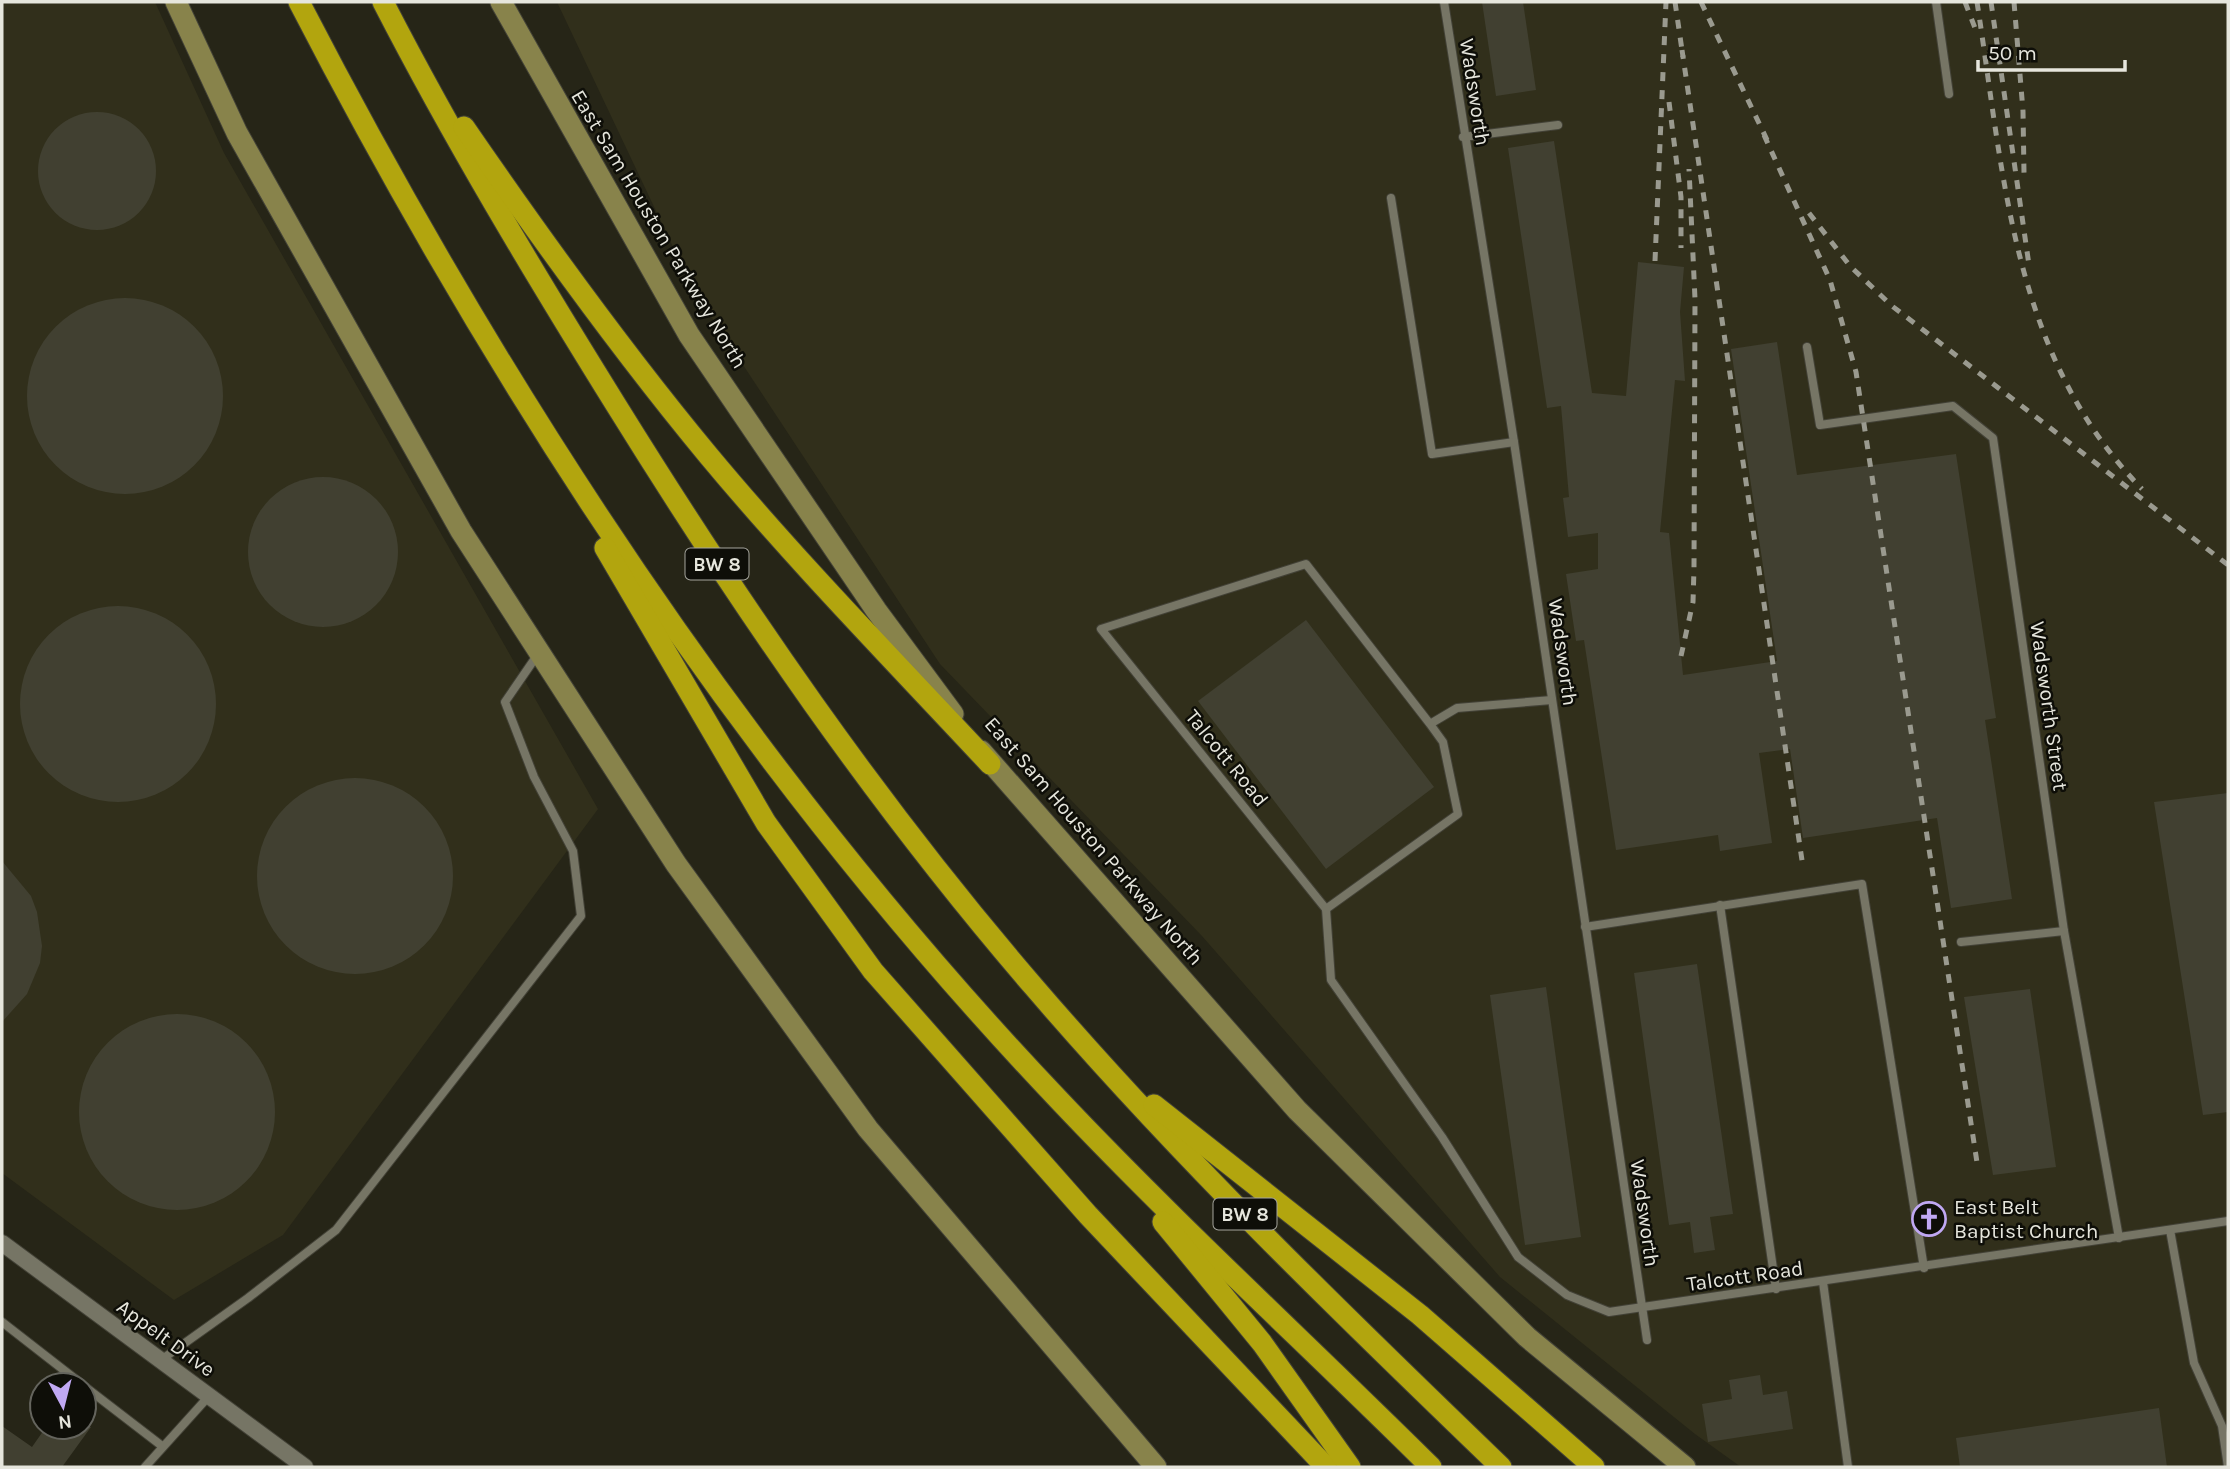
<svg xmlns="http://www.w3.org/2000/svg" width="2230" height="1469" viewBox="0 0 2230 1469" font-family="Karla,sans-serif">
<style>
.built{fill:#312f1b}
.building{fill:#414031}
.lines{fill:none;stroke-linecap:round;stroke-linejoin:round}
.lane-casing{stroke:#434237;stroke-width:10}
.street-casing{stroke:#434237;stroke-width:18}
.secondary-casing{stroke:#434237;stroke-width:23}
.highway-casing{stroke:#434237;stroke-width:23}
.lane{stroke:#767565;stroke-width:8}
.street{stroke:#767565;stroke-width:16}
.secondary{stroke:#88834b;stroke-width:21}
.highway{stroke:#b2a50e;stroke-width:21}
.rail{stroke:#9a9a8f;stroke-width:5;stroke-dasharray:9 9;stroke-linecap:butt}
.labels{text-anchor:middle;stroke-width:5;stroke-linejoin:round;paint-order:stroke}
.shield{fill:#0e0e08;stroke:#a5a59d;stroke-width:2}
.shield-label{font-size:19px;font-weight:bold;fill:#e6e6dd}
.street-label{font-size:21px;fill:#e6e6dd;stroke:#0e0e08}
.poi-label{font-size:21px;fill:#e6e6dd;stroke:#0e0e08;text-anchor:start}
</style>
<rect width="100%" height="100%" fill="#262517"/>
<!-- built -->
<g class="built">
<path d="M2 2H155L224 153 598 809 283 1235 174 1300 2 1173Z"/>
<path d="M557 2H2228V1467H1741L1695 1434 1500 1277 1202 936 940 664 693 289Z"/>
</g>
<!-- building -->
<g class="building">
<path d="M1482 2H1523L1536 90 1496 96Z"/>
<circle cx="97" cy="171" r="59"/>
<path d="M1554 141 1592 393 1626 396 1638 262 1684 267 1680 312 1685 381 1675 380 1660 532 1669 533 1683 675 1777 661 1731 349 1777 342 1797 475 1956 454 1996 718 1985 720 2012 899 1951 908 1937 818 1803 838 1790 749 1759 753 1772 843 1720 851 1718 835 1616 850 1584 640 1576 641 1566 574 1598 569V533L1568 537 1563 498 1569 497 1561 406 1547 408 1508 148Z"/>
<circle cx="125" cy="396" r="98"/>
<circle cx="323" cy="552" r="75"/>
<circle cx="118" cy="704" r="98"/>
<path d="M1306 620 1434 787 1326 869 1198 701Z"/>
<circle cx="355" cy="876" r="98"/>
<path d="M2228 793V1112L2203 1115 2154 802Z"/>
<path d="M2 861 31 896 37 912 42 946 40 963 27 994 2 1022Z"/>
<path d="M1697 964 1733 1214 1710 1217 1715 1250 1694 1253 1690 1222 1669 1225 1634 973Z"/>
<path d="M1546 987 1581 1237 1525 1245 1490 995Z"/>
<path d="M2030 989 2056 1167 1993 1175 1964 997Z"/>
<circle cx="177" cy="1112" r="98"/>
<path d="M1760 1375 1763 1395 1787 1391 1793 1429 1708 1442 1702 1404 1732 1399 1729 1380Z"/>
<path d="M2159 1408 2167 1467H1960L1956 1438Z"/>
<path d="M2 1426 32 1447 46 1427H91L62 1467H2Z"/>
</g>
<g class="lines">
<!-- lane casing -->
<g class="lane-casing">
<g id="lane">
<path d="M1444 2 1514 442 1647 1340"/>
<path d="M1936 2 1949 94"/>
<path d="M1463 137 1558 125"/>
<path d="M1391 198 1432 454 1514 442"/>
<path d="M1807 347 1820 425 1953 406 1993 438 2064 931 2119 1238"/>
<path d="M1430 724 1443 742 1458 814 1326 909 1101 629 1306 564 1430 724 1457 708 1552 700"/>
<path d="M1720 905 1776 1289"/>
<path d="M1326 909 1331 980 1442 1137 1518 1257 1567 1295 1609 1312 2228 1221"/>
<path d="M1585 927 1862 884 1924 1268"/>
<path d="M1961 942 2064 931"/>
<path d="M2170 1230 2194 1363 2222 1426 2228 1467"/>
<path d="M1823 1282 1848 1467"/>
<path d="M2 1322 83 1385"/>
<path d="M161 1360 248 1298 336 1230 581 916 573 851 534 777 505 702 538 654"/>
<path d="M84 1386 162 1446"/>
<path d="M145 1467 209 1396"/>
</g>
</g>
<!-- street casing -->
<g class="street-casing">
<path id="street" d="M2 1243 305 1467"/>
</g>
<!-- secondary casing -->
<g class="secondary-casing">
<g id="secondary">
<path d="M176 2 237 133 461 531 676 864 868 1129 1156 1467"/>
<path d="M501 2 689 335 876 610 953 714"/>
<path d="M981 751 1297 1110 1527 1337 1685 1467"/>
</g>
</g>
<!-- highway casing -->
<g class="highway-casing">
<g id="highway">
<path d="M299 2C503 397 751 776 1058 1099 1178 1226 1307 1344 1431 1467"/>
<path d="M383 2C454 140 534 273 616 405 742 608 877 805 1034 987 1179 1156 1340 1312 1501 1467"/>
<path d="M464 127C541 239 621 350 708 455 797 562 895 662 990 764"/>
<path d="M605 548 766 823 873 971 1088 1215 1326 1467"/>
<path d="M1154 1105 1420 1315 1594 1467"/>
<path d="M1163 1222 1262 1343 1350 1467"/>
</g>
</g>
<!-- lane -->
<use href="#lane" class="lane"/>
<!-- street -->
<use href="#street" class="street"/>
<!-- secondary -->
<use href="#secondary" class="secondary"/>
<!-- highway -->
<use href="#highway" class="highway"/>
<!-- rail -->
<g class="rail">
<path d="M1675 2 1683 57"/>
<path d="M1701 2 1769 144"/>
<path d="M1965 2 1975 28"/>
<path d="M1977 2C2004 175 2012 356 2142 489"/>
<path d="M1991 2 2029 265"/>
<path d="M2014 2 2023 111 2024 173"/>
<path d="M1682 50 1803 867"/>
<path d="M1669 102 1681 197V248"/>
<path d="M1764 135 1830 280 1856 372 1978 1169"/>
<path d="M1809 213 1850 266 1892 306 2228 565"/>
<path d="M1655 261 1666 2"/>
<path d="M1681 656 1693 602 1694 568 1695 299 1689 169"/>
</g>
</g>
<!-- icons -->
<defs>
<g id="church-ring" transform="scale(1.75)"><circle r="9.5" fill="#0e0e08" stroke="#c0a8f3" stroke-width="1.5"/><path d="M-1.2-6h2.4v3.5h3.3v2.4h-3.3V6h-2.4V-.1h-3.3v-2.4h3.3Z" fill="#c0a8f3"/></g>
</defs>
<g fill-rule="evenodd">
<use href="#church-ring" x="1929" y="1219"/>
</g>
<g class="labels">
<!-- shield labels -->
<g class="shield">
<rect x="685.5" y="548.5" width="63" height="31" rx="5"/>
<rect x="1213.5" y="1198.5" width="63" height="31" rx="5"/>
</g>
<g class="shield-label">
<text x="717" y="571">BW 8</text>
<text x="1245" y="1221">BW 8</text>
</g>
<!-- street labels -->
<g class="street-label">
<text transform="translate(1475 92) rotate(81)" y="7">Wadsworth</text>
<text transform="translate(659 229) rotate(59)" y="7">East Sam Houston Parkway North</text>
<text transform="translate(1563 652) rotate(82)" y="7">Wadsworth</text>
<text transform="translate(2049 706) rotate(82)" y="7">Wadsworth Street</text>
<text transform="translate(1227 758) rotate(51)" y="7">Talcott Road</text>
<text transform="translate(1094 841) rotate(49)" y="7">East Sam Houston Parkway North</text>
<text transform="translate(1645 1213) rotate(82)" y="7">Wadsworth</text>
<text transform="translate(1745 1276) rotate(-8)" y="7">Talcott Road</text>
<text transform="translate(166 1338) rotate(36)" y="7">Appelt Drive</text>
</g>
<!-- poi labels -->
<g class="poi-label">
<text x="1954" y="1214">East Belt<tspan x="1954" dy="24">Baptist Church</tspan></text>
</g>
</g>
<!-- border -->
<rect width="2230" height="1469" fill="none" stroke="#e6e6dd" stroke-width="7"/>
<!-- north arrow -->
<g transform="translate(63 1406) rotate(173)"><circle r="33" fill="#0e0e08" stroke="#64645d" stroke-width="2"/>
<path d="M0-5L12 26L0 18L-12 26Z" fill="#c0a8f3"/>
<text y="-10" font-size="19" font-weight="bold" text-anchor="middle" fill="#e6e6dd">N</text>
</g>
<!-- scale -->
<path d="M1978 60v10h147v-10" fill="none" stroke="#e6e6dd" stroke-width="3.5"/>
<text x="1988" y="60" font-size="21" fill="#e6e6dd" stroke="#0e0e08" stroke-width="5" paint-order="stroke">50 m</text>
</svg>
